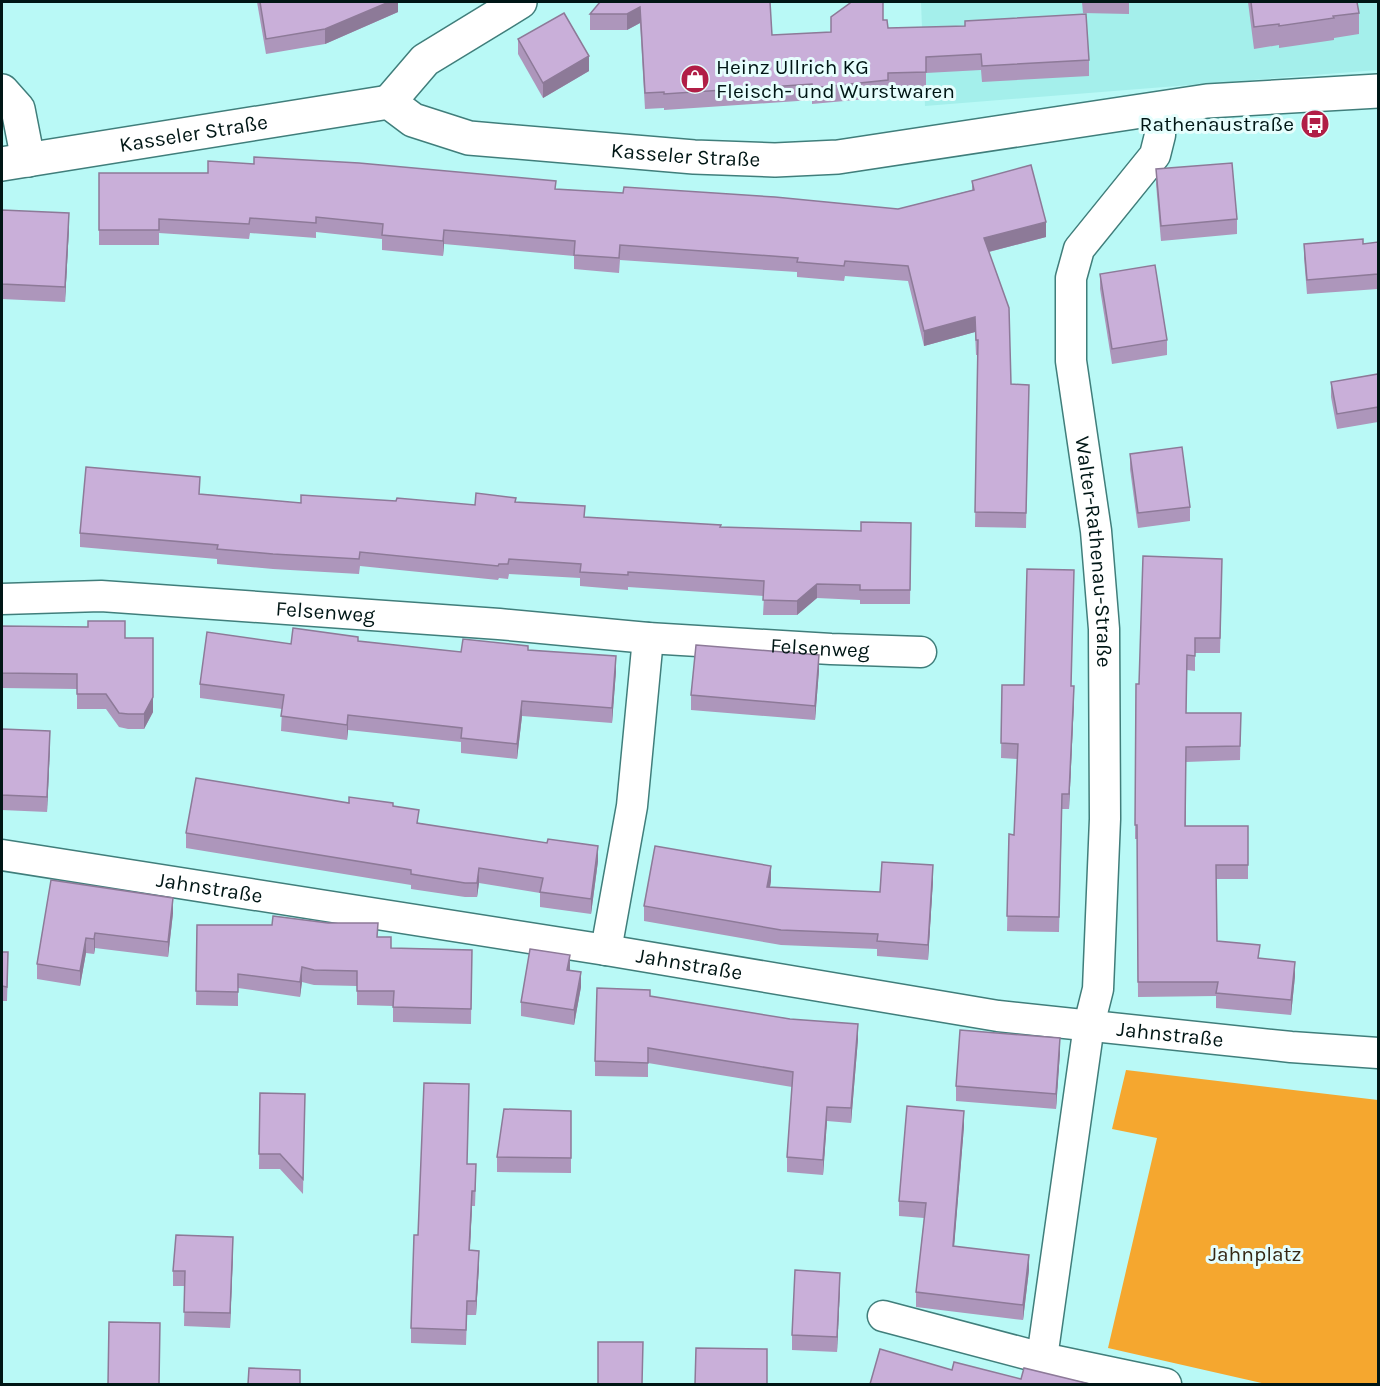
<svg xmlns="http://www.w3.org/2000/svg" width="1380" height="1386" viewBox="0 0 1380 1386" font-family="Karla,sans-serif">
<style>
.built{fill:#a4efeb}
.green{fill:#f5a72f}
.lines{fill:none;stroke-linecap:round;stroke-linejoin:round}
.street-casing{stroke:#407e7b;stroke-width:33}
.secondary-casing{stroke:#407e7b;stroke-width:36}
.street{stroke:#fff;stroke-width:30}
.secondary{stroke:#fff;stroke-width:33}
.wall{fill:#ad96bb}
.shaded-wall{fill:#8d7a98}
.building{fill:#c9afd9;stroke:#8d7a98;stroke-width:1.5}
.labels{text-anchor:middle;stroke-width:6;stroke-linejoin:round;paint-order:stroke}
.poi-label{font-size:21px;fill:#001615;stroke:#e6fefd;text-anchor:start}
.street-label{font-size:21px;fill:#001615;stroke:#e6fefd}
.park-label{font-size:21px;fill:#352714;stroke:#e6fefd}
</style>
<rect width="100%" height="100%" fill="#b9f9f6"/>
<!-- built -->
<path class="built" d="M921 2H1378V70L925 106Z"/>
<!-- green -->
<path class="green" d="M1126 1070 1378 1100V1384H1266L1108 1348 1157 1138 1112 1129Z"/>
<g class="lines">
<!-- street casing -->
<g class="street-casing">
<g id="street">
<path id="s1" d="M1161 108 1160 135 1155 155 1079 249 1071 278V361L1096 531 1104 629 1105 819 1098 989 1089 1025 1042 1358 1166 1384"/>
<path id="s2" d="M2 599 101 596 499 624 648 638 831 649 921 652"/>
<path id="s3" d="M2 855 606 950 998 1016 1291 1047 1378 1053"/>
<path d="M606 950 632 806 648 638"/>
<path d="M883 1316 1042 1358"/>
</g>
</g>
<!-- secondary casing -->
<g class="secondary-casing">
<g id="secondary">
<path d="M2 91 18 109 28 160"/>
<path d="M389 102 425 60 520 2"/>
<path id="s4" d="M2 164 389 102 413 120 469 138 694 157 775 160 838 157 1207 101 1378 91"/>
</g>
</g>
<!-- street -->
<use href="#street" class="street"/>
<!-- secondary -->
<use href="#secondary" class="secondary"/>
</g>
<!-- wall -->
<g class="wall">
<path d="M257 2H398V12L325 44 266 54Z"/>
<path d="M600 2 772 35 831 32 883 20 888 28 1089 60V76L982 82 981 70 926 73V88L888 89V97L812 104V100L664 110V108L645 109 640 23 627 30H590V14Z"/>
<path d="M1082 2H1129V14L1083 13Z"/>
<path d="M1248 2H1357L1359 13V34L1334 38V40L1279 48V45L1254 49Z"/>
<path d="M518 39 589 71 543 98 518 54Z"/>
<path d="M1156 169 1237 219V234L1161 241 1156 184Z"/>
<path d="M99 173 556 189 898 209 972 190V181L1046 237 989 252 1011 384 1029 385 1026 528 975 527 978 355H976L975 332 924 346 908 281 845 276 844 281 797 277V272L620 260 619 273 574 269V256L444 244 443 256 382 250V239L316 232V238L250 233 249 239 159 233V245H99Z"/>
<path d="M2 210 69 228 65 302 2 299Z"/>
<path d="M1378 242V289L1307 294 1304 258V244H1363Z"/>
<path d="M1100 274 1167 340V355L1112 364 1100 289Z"/>
<path d="M1378 374V422L1337 429 1331 397V382Z"/>
<path d="M1130 454 1190 507V521L1138 528 1130 469Z"/>
<path d="M200 494 301 503 396 501 475 505 516 502 585 517 720 527 861 531 911 523 910 604H860V600L817 598 797 615H763L764 596 628 587V590L580 586V578L509 574 508 579 499 578 498 580 360 566 359 574 273 569 217 564V559L80 547V533Z"/>
<path d="M1222 574 1220 653H1195V671L1187 670 1186 713H1241L1240 760 1186 762V826H1248V879H1216L1217 941 1260 958 1295 976 1291 1015 1216 1008V996L1138 997 1137 839H1135L1136 684H1139Z"/>
<path d="M2 626 125 638 153 712 144 729H128L119 727 106 709H77V689L2 688Z"/>
<path d="M358 641 461 652 528 650 616 671 612 723 522 716 517 759 461 753V742L348 730 347 740 281 731 282 709 200 698V684L291 644Z"/>
<path d="M819 670 815 720 691 710V695Z"/>
<path d="M1002 685 1071 686 1074 701 1069 809H1062L1059 932 1007 931 1009 834 1014 835 1017 759 1001 758Z"/>
<path d="M2 729 50 746 47 812 2 810Z"/>
<path d="M349 803 393 806 419 823 598 861 591 914 540 907V893L479 883 477 897H465L411 889V885L186 848V833Z"/>
<path d="M51 880 173 913 168 957 95 948 94 954 86 953 80 986 37 979V964Z"/>
<path d="M933 880 928 960 877 956V949L781 945 644 921V906L771 881 770 887 880 892Z"/>
<path d="M197 925 378 937 391 948 472 950 471 1024 393 1022V1006L357 1005V986L314 985 302 982 300 997 238 988V1006L196 1005Z"/>
<path d="M2 952 8 967 7 1001H2Z"/>
<path d="M570 970 581 987 574 1025 521 1016V1002Z"/>
<path d="M650 996 858 1039 851 1123 827 1121 823 1175 787 1172V1157L792 1087 648 1063V1077L595 1076V1061Z"/>
<path d="M1060 1052 1056 1109 956 1101V1086Z"/>
<path d="M260 1093 305 1094 303 1194 280 1169H259Z"/>
<path d="M571 1111V1173L497 1172V1157Z"/>
<path d="M964 1126 954 1246 1029 1270 1023 1320 916 1307V1292L924 1218 899 1216V1201Z"/>
<path d="M468 1164 476 1179 475 1206H472L470 1250 479 1265 476 1315H467L466 1345 411 1343V1328L418 1235Z"/>
<path d="M233 1252 230 1328 184 1326 185 1286H173V1271Z"/>
<path d="M840 1287 837 1352 792 1350V1335Z"/>
</g>
<!-- shaded-wall -->
<g class="shaded-wall">
<path d="M389 2H398V12L325 44V29Z"/>
<path d="M640 7V23L627 30V14Z"/>
<path d="M589 56V71L543 98V83Z"/>
<path d="M69 213V228L65 302V287Z"/>
<path d="M1046 222V237L984 253V238Z"/>
<path d="M444 230V244L443 256V241Z"/>
<path d="M975 317V332L924 346V331Z"/>
<path d="M817 584V598L797 615V601Z"/>
<path d="M819 655V670L815 720V706Z"/>
<path d="M616 656V671L612 723V708Z"/>
<path d="M1074 686V701L1069 809V794Z"/>
<path d="M153 697V712L144 729V714Z"/>
<path d="M522 701V716L517 759V744Z"/>
<path d="M348 715V730L347 740V725Z"/>
<path d="M50 731V746L47 812V797Z"/>
<path d="M598 846V861L591 914V899Z"/>
<path d="M933 865V880L928 960V945Z"/>
<path d="M771 866V881L767 902V887Z"/>
<path d="M479 868V883L477 897V883Z"/>
<path d="M173 898V913L168 957V942Z"/>
<path d="M95 933V948L94 954V939Z"/>
<path d="M86 938V953L80 986V971Z"/>
<path d="M570 955V970H567Z"/>
<path d="M1295 962V976L1291 1015V1000Z"/>
<path d="M302 967V982L300 997V982Z"/>
<path d="M581 972V987L574 1025V1010Z"/>
<path d="M858 1024V1039L851 1123V1108Z"/>
<path d="M1060 1038V1052L1056 1109V1094Z"/>
<path d="M827 1107V1121L823 1175V1160Z"/>
<path d="M964 1111V1126L953 1260V1246Z"/>
<path d="M472 1191V1206L469 1265V1250Z"/>
<path d="M233 1237V1252L230 1328V1313Z"/>
<path d="M479 1251V1265L476 1315V1301Z"/>
<path d="M1029 1255V1270L1023 1320V1305Z"/>
<path d="M840 1273V1287L837 1352V1337Z"/>
</g>
<!-- building -->
<g class="building">
<path d="M260 2H389L325 29 266 39Z"/>
<path d="M600 2H770L772 35 831 32V17L850 3V2H883V20H887L888 28 965 26V21L1086 14 1089 60 982 66 981 54 926 57V72L888 73V80L812 88V84L664 94V92L645 93 640 7 627 14H590Z"/>
<path d="M1251 2H1357L1359 13 1333 16 1334 18 1279 26V24L1254 27Z"/>
<path d="M564 13 589 56 543 83 518 39Z"/>
<path d="M254 157 359 163 556 181 555 189 623 193 624 187 775 197 898 209 974 190 972 181 1031 165 1046 222 984 238 1009 308 1011 384 1029 385 1026 513 975 512 978 340H976L975 317 924 331 908 266 845 261 844 266 797 262 798 258 620 245 619 258 574 255 575 241 444 230 443 241 382 235 383 224 316 217V223L250 218 249 224 159 219V230H99V173H208V161L254 164Z"/>
<path d="M1232 163 1237 219 1161 226 1156 169Z"/>
<path d="M2 210 69 213 65 287 2 284Z"/>
<path d="M1363 239V244L1378 242V274L1307 280 1304 244Z"/>
<path d="M1155 265 1167 340 1112 349 1100 274Z"/>
<path d="M1378 374V407L1337 414 1331 382Z"/>
<path d="M1182 447 1190 507 1138 513 1130 454Z"/>
<path d="M86 467 200 477 199 494 301 503V495L396 501 397 498 475 505 476 493 516 498 515 502 585 506 584 517 721 525 720 527 861 531V522L911 523 910 590H860V585L817 584 797 601 763 600 764 581 628 572V575L580 572 581 564 509 559 508 564H499L498 566 360 552 359 559 273 554 217 549 218 545 80 533Z"/>
<path d="M1143 556 1222 559 1220 638H1195V656L1187 655 1186 713H1241L1240 746 1186 747 1185 826H1248V865H1216L1217 941 1260 945 1258 958 1295 962 1291 1000 1216 993 1218 982H1138L1137 825H1135L1136 684H1139Z"/>
<path d="M1027 569 1074 570 1071 686H1074L1069 794H1062L1059 917 1007 916 1009 834 1014 835 1018 744 1001 743 1002 685H1024Z"/>
<path d="M88 621H125V638H153V697L144 714H128L119 713 106 694H77V674L2 673V626L88 627Z"/>
<path d="M293 628 358 637V641L461 652 463 639 528 646V650L616 656 612 708 522 701 517 744 461 738 462 728 348 715 347 725 281 716 284 695 200 684 207 632 291 644Z"/>
<path d="M696 645 819 655 815 706 691 695Z"/>
<path d="M2 729 50 731 47 797 2 795Z"/>
<path d="M196 778 349 803V797L393 803V806L419 810 417 823 547 843 548 839 598 846 591 899 540 892 543 878 479 868 477 883H465L411 874V870L186 833Z"/>
<path d="M655 846 771 866 767 887 880 892 882 862 933 865 928 945 877 941 878 934 781 930 644 906Z"/>
<path d="M51 880 173 898 168 942 95 933 94 939 86 938 80 971 37 964Z"/>
<path d="M273 916 328 923H378L377 937H391V948L472 950 471 1009 393 1007 394 991H357V971L314 970 302 967 300 982 238 974V992L196 991 197 925H272Z"/>
<path d="M530 949 570 955 567 970 581 972 574 1010 521 1002Z"/>
<path d="M2 952H8L7 987 2 986Z"/>
<path d="M597 988 650 990V996L790 1019 858 1024 851 1108 827 1107 823 1160 787 1157 793 1072 648 1048V1063L595 1061Z"/>
<path d="M960 1030 1060 1038 1056 1094 956 1086Z"/>
<path d="M424 1083 469 1084 467 1164H476L475 1191H472L469 1250 479 1251 476 1301H467L466 1330 411 1328 414 1235H418Z"/>
<path d="M260 1093 305 1094 303 1179 280 1154H259Z"/>
<path d="M907 1106 964 1111 953 1246 1029 1255 1023 1305 916 1292 926 1203 899 1201Z"/>
<path d="M504 1109 571 1111V1158L497 1157Z"/>
<path d="M176 1235 233 1237 230 1313 184 1312 185 1271H173Z"/>
<path d="M795 1270 840 1273 837 1337 792 1335Z"/>
<path d="M109 1322 160 1323 159 1384H108Z"/>
<path d="M598 1342H643L642 1384H598Z"/>
<path d="M696 1348 767 1349V1384H695Z"/>
<path d="M880 1349 952 1370 954 1362 1021 1379 1024 1368 1090 1384H870Z"/>
<path d="M249 1368 300 1370V1384H248Z"/>
</g>
<!-- icons -->
<defs>
<g id="shop-disc" transform="scale(1.5)"><circle r="9.5" fill="#b11e46" stroke="#e6fefd"/><path d="M-5-2.5h2.3a2.7 3.5 0 0 1 5.4 0H5L5.5 6h-11ZM-1.5-2.5h3a1.5 2.3 0 0 0-3 0Z" fill="#fff"/></g>
<g id="bus-disc" transform="scale(1.5)"><circle r="9.5" fill="#b11e46" stroke="#e6fefd"/><path d="M-5-6H5V4H4V6H2V4H-2V6H-4V4H-5ZM-3.5-4V0h7V-4ZM-3.5 1.2v1.5H-2V1.2ZM2 1.2v1.5H3.5V1.2Z" fill="#fff"/></g>
</defs>
<g fill-rule="evenodd">
<use href="#shop-disc" x="695" y="79"/>
<use href="#bus-disc" x="1315" y="124"/>
</g>
<g class="labels">
<!-- poi labels -->
<g class="poi-label">
<text x="716" y="74">Heinz Ullrich KG<tspan x="716" dy="24">Fleisch- und Wurstwaren</tspan></text>
<text x="1294" y="131" text-anchor="end">Rathenaustraße</text>
</g>
<!-- street labels -->
<g class="street-label">
<text dy="7" stroke="none"><textPath href="#s4" startOffset="194">Kasseler Straße</textPath></text>
<text dy="7" stroke="none"><textPath href="#s4" startOffset="698">Kasseler Straße</textPath></text>
<text dy="7" stroke="none"><textPath href="#s1" startOffset="474">Walter-Rathenau-Straße</textPath></text>
<text dy="7" stroke="none"><textPath href="#s2" startOffset="324">Felsenweg</textPath></text>
<text dy="7" stroke="none"><textPath href="#s2" startOffset="820">Felsenweg</textPath></text>
<text dy="7" stroke="none"><textPath href="#s3" startOffset="210">Jahnstraße</textPath></text>
<text dy="7" stroke="none"><textPath href="#s3" startOffset="696">Jahnstraße</textPath></text>
<text dy="7" stroke="none"><textPath href="#s3" startOffset="1182">Jahnstraße</textPath></text>
</g>
<!-- park labels -->
<g class="park-label">
<text x="1255" y="1261">Jahnplatz</text>
</g>
</g>
<!-- border -->
<rect width="1380" height="1386" fill="none" stroke="#001615" stroke-width="6"/>
</svg>
